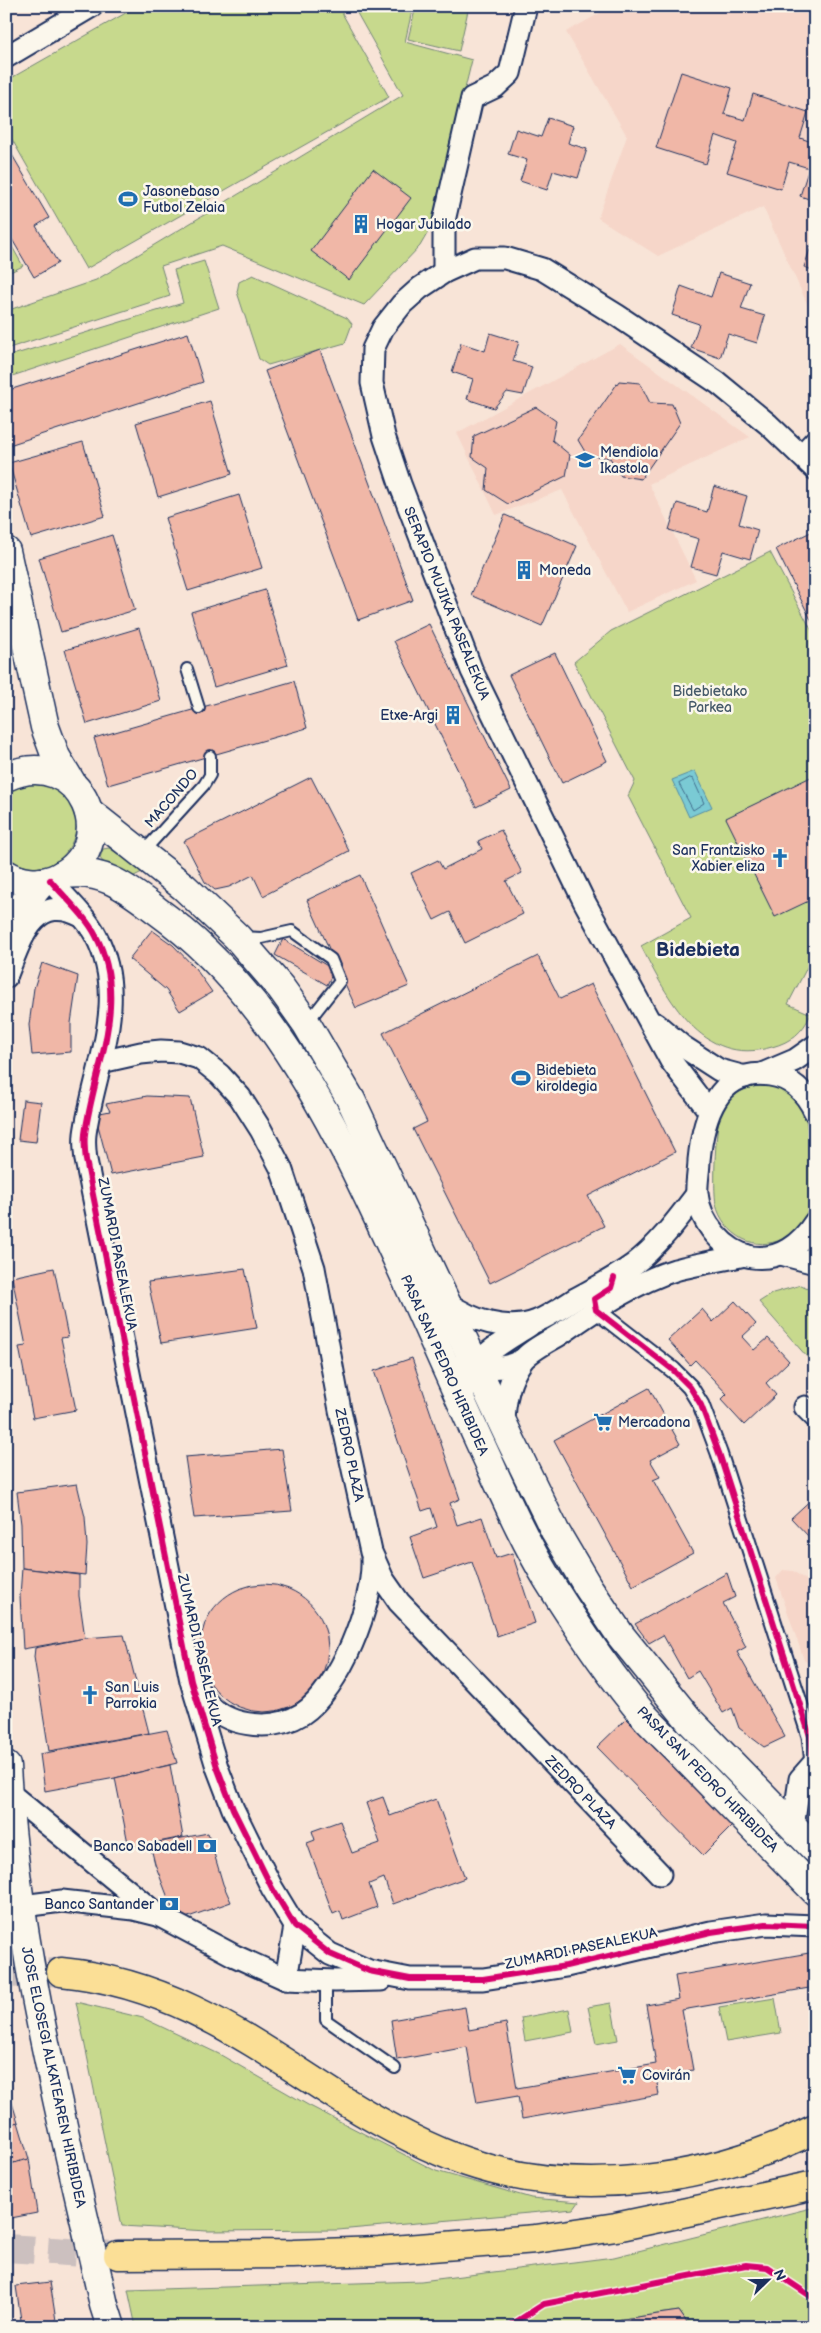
<svg xmlns="http://www.w3.org/2000/svg" width="821" height="2333" viewBox="0 0 821 2333" font-family="'Balsamiq Sans',sans-serif">
<style>
.built{fill:#f6d6c9}
.green{fill:#c7d98d;stroke:#718476}
.water{fill:#7acad4;stroke:#548ca5}
.lines{fill:none;stroke-linecap:round;stroke-linejoin:round}
.shore{stroke:#416d8d;stroke-width:1}
.building{fill:#f0b7a7;stroke:#1b2f5e}
.motorway-tunnel{stroke:#ccc0bf;stroke-width:28;stroke-dasharray:28 14;stroke-linecap:butt}
.service-casing{stroke:#1b2f5e;stroke-width:14}
.pedestrian-casing{stroke:#1b2f5e;stroke-width:19}
.minor-casing{stroke:#1b2f5e;stroke-width:25}
.secondary-casing{stroke:#1b2f5e;stroke-width:31}
.motorway-casing{stroke:#1b2f5e;stroke-width:31}
.service{stroke:#fbf7ec;stroke-width:10}
.pedestrian{stroke:#fbf7ec;stroke-width:15}
.minor{stroke:#fbf7ec;stroke-width:21}
.secondary{stroke:#fbf7ec;stroke-width:28}
.motorway{stroke:#fbdf96;stroke-width:28}
.cycleway-casing{stroke:#fbf7ec;stroke-width:9}
.cycleway{stroke:#d6006c;stroke-width:6}
.labels{text-anchor:middle;stroke-width:5;stroke-linejoin:round;paint-order:stroke}
.poi-label{font-size:14px;fill:#1b2f5e;stroke:#fbf7ec;text-anchor:start}
.street-label{font-size:14px;fill:#1b2f5e;stroke:#fbf7ec}
.park-label{font-size:14px;fill:#465a6a;stroke:#fbf7ec}
.district-label{font-size:19px;font-weight:bold;fill:#1b2f5e;stroke:#fbf7ec}
</style>
<rect width="100%" height="100%" fill="#f8e4d7"/>
<filter id="ink" filterUnits="userSpaceOnUse"><feTurbulence type="fractalNoise" baseFrequency=".02" numOctaves="2"/><feDisplacementMap in="SourceGraphic" scale="10" xChannelSelector="R" yChannelSelector="G"/><feConvolveMatrix kernelMatrix="1 2 1 2 8 2 1 2 1" color-interpolation-filters="sRGB"/></filter>
<g filter="url(#ink)">
<!-- built -->
<g class="built">
<path d="M613 6H815V321L763 207 658 256 598 218 627 136 566 32Z"/>
<path d="M620 344 750 437 649 484 696 580 627 612 562 490 496 515 457 433Z"/>
<path d="M783 1570 793 1571 815 1586V1664L810 1665 804 1660 776 1578Z"/>
</g>
<!-- green -->
<g class="green">
<path d="M138 6H338L389 97 86 269 6 129V81Z"/>
<path d="M353 6H413L405 42 472 60 431 227 420 246 364 305 222 246 161 266 170 296 6 349V311L96 280 403 95Z"/>
<path d="M416 6H469L459 51 408 39Z"/>
<path d="M6 236 23 266 6 274Z"/>
<path d="M204 261 219 308 6 378V357L183 303 174 270Z"/>
<path d="M253 275 347 318 352 324 345 343 268 365 259 359 237 292 239 282Z"/>
<path d="M770 552 815 637V952L788 1004 811 1014C803 1032 791 1042 772 1047 701 1068 667 997 641 946L691 918 628 796 635 781 574 662 611 631Z"/>
<path d="M29 784C118 786 65 907 6 856V794L16 788Z"/>
<path d="M109 848 144 871 132 877 103 862 100 858 103 849Z"/>
<path d="M759 1084C772 1086 783 1087 794 1096 797 1100 802 1107 804 1112 810 1127 813 1196 808 1211 800 1236 768 1252 743 1239 730 1232 719 1219 716 1204 713 1189 715 1122 722 1109 729 1095 745 1089 759 1084Z"/>
<path d="M801 1285 815 1291V1366L759 1302 773 1293Z"/>
<path d="M775 1998 781 2033 726 2042 719 2007Z"/>
<path d="M76 2002 143 2018 219 2054 308 2105 436 2171 531 2198 579 2202 574 2209 338 2230 207 2231 122 2226Z"/>
<path d="M611 2003 618 2040 596 2044 588 2007Z"/>
<path d="M569 2009 573 2032 525 2041 521 2018Z"/>
<path d="M815 2207V2327H690L679 2311 602 2322 595 2327H136L128 2290 421 2281 614 2257Z"/>
</g>
<!-- water -->
<path class="water" d="M695 771 712 807 689 817 672 780Z"/>
<g class="lines">
<!-- shore -->
<path class="shore" d="M690 778 693 779 704 803 693 810 679 784Z"/>
</g>
<!-- building -->
<g class="building">
<path d="M681 72 732 88 724 114 745 120 753 94 808 112 800 138 815 143V201L800 196 809 168 789 162 781 189 727 172 737 143 715 135 706 164 656 148Z"/>
<path d="M548 118 573 126 568 143 587 149 578 178 553 171 547 190 520 181 527 160 508 154 516 129 541 137Z"/>
<path d="M8 148 49 218 36 226 58 263 34 277 6 229V149Z"/>
<path d="M373 169 411 198 349 280 311 251Z"/>
<path d="M815 235V271L804 267Z"/>
<path d="M719 273 750 283 741 309 765 316 757 343 728 334 720 358 691 348 699 324 672 315 681 286 711 297Z"/>
<path d="M188 333 203 382 6 446V391Z"/>
<path d="M490 333 519 342 513 361 532 367 523 395 507 392 494 408 467 399 473 379 452 372 461 343 485 351Z"/>
<path d="M320 350 413 600 358 620 265 371Z"/>
<path d="M619 381 640 383 650 403 672 404 680 423 641 479 621 476 610 458 587 455 578 440Z"/>
<path d="M210 401 232 474 158 497 136 423Z"/>
<path d="M536 407 556 421 552 440 570 455 566 476 508 504 486 490 488 468 472 457 474 436Z"/>
<path d="M83 442 105 516 31 538 9 463Z"/>
<path d="M714 486 747 496 739 524 758 530 750 559 723 551 716 574 691 567 699 539 669 530 677 503 707 512Z"/>
<path d="M239 495 262 568 188 591 165 518Z"/>
<path d="M505 515 577 546 542 626 471 595Z"/>
<path d="M815 530V628L776 549Z"/>
<path d="M112 535 135 610 61 632 39 558Z"/>
<path d="M265 590 288 665 214 687 191 612Z"/>
<path d="M429 624 511 790 476 807 394 641Z"/>
<path d="M139 628 161 701 87 724 65 650Z"/>
<path d="M555 653 607 761 562 783 509 675Z"/>
<path d="M294 681 307 728 108 785 94 738Z"/>
<path d="M815 775V898L775 917 726 818Z"/>
<path d="M311 777 349 851 263 896 253 875 229 887 215 890 205 882 184 841Z"/>
<path d="M501 830 522 873 506 881 523 914 465 943 450 912 434 920 411 873 438 860 443 869 482 849 478 841Z"/>
<path d="M360 875 409 986 356 1008 307 900Z"/>
<path d="M152 930 173 945 195 968 212 992 180 1011 166 990 129 959Z"/>
<path d="M283 939 334 970 327 985 275 955Z"/>
<path d="M538 956 560 999 591 984 675 1152 588 1196 604 1226 490 1283 413 1129 427 1122 383 1033Z"/>
<path d="M42 963 78 976 71 1023V1052L32 1055 29 1025 34 988Z"/>
<path d="M147 1096 190 1098 204 1157 111 1175 95 1114 110 1111 106 1104Z"/>
<path d="M23 1100 41 1102 36 1142 18 1140Z"/>
<path d="M54 1268 68 1337 61 1338 76 1410 33 1418 19 1347 26 1346 12 1277Z"/>
<path d="M245 1269 257 1328 161 1343 148 1282Z"/>
<path d="M735 1301 756 1324 742 1337 754 1350 768 1338 789 1361 766 1383 776 1395 744 1425 721 1400 727 1394 695 1360 690 1365 668 1340 702 1309 713 1322Z"/>
<path d="M412 1358 460 1499 450 1503 457 1525 482 1517 496 1558 512 1553 535 1623 497 1636 472 1562 424 1578 410 1537 437 1527 431 1508 422 1511 374 1371Z"/>
<path d="M649 1388 680 1444 650 1460 660 1477 653 1480 693 1553 633 1586 554 1440Z"/>
<path d="M282 1449 292 1511 194 1518 185 1457Z"/>
<path d="M77 1484 85 1517 87 1545 85 1575 22 1568 21 1524 17 1492Z"/>
<path d="M815 1496V1534L810 1538 791 1518Z"/>
<path d="M22 1568 79 1575V1596L85 1638 23 1649 20 1596Z"/>
<path d="M727 1573 735 1597 723 1603 746 1647 737 1652 785 1737 764 1747 739 1728 732 1708 723 1713 698 1671 687 1678 663 1635 649 1643 635 1624Z"/>
<circle cx="264" cy="1648" r="64"/>
<path d="M124 1635 149 1733 49 1751 34 1657 35 1648 85 1638Z"/>
<path d="M626 1719 732 1826 703 1855 597 1747Z"/>
<path d="M167 1730 177 1763 115 1778 45 1791 40 1754Z"/>
<path d="M170 1765 183 1837 129 1848 115 1778Z"/>
<path d="M383 1797 390 1816 436 1799 465 1878 393 1904 384 1878 369 1884 377 1907 343 1920 340 1911 333 1914 307 1843 315 1840 312 1831 340 1821 352 1853 380 1843 366 1803Z"/>
<path d="M208 1833 223 1884 231 1902 177 1921 155 1864 150 1844Z"/>
<path d="M815 1952V1987L682 2010 693 2070 656 2077 659 2095 522 2119 518 2096 477 2103 467 2047 397 2060 391 2020 465 2007 469 2030 506 2023 517 2088 656 2064 646 2005 679 1999 675 1976Z"/>
<path d="M6 2084 18 2122 6 2126Z"/>
<path d="M18 2122 29 2159 6 2165V2126Z"/>
<path d="M29 2159 37 2213 6 2219V2165Z"/>
<path d="M50 2282 57 2327H22L16 2286Z"/>
<path d="M679 2311 690 2327H595L602 2322Z"/>
</g>
<g class="lines">
<!-- motorway-tunnel -->
<g class="motorway-tunnel">
<path d="M6 1974 61 1972"/>
<path d="M6 2248 115 2255"/>
</g>
<!-- service casing -->
<g class="service-casing">
<g id="service">
<path d="M187 669 199 708"/>
<path d="M143 852 204 785 210 775V756"/>
<path d="M243 937 261 938 292 931 331 959 340 981 307 1023"/>
<path d="M326 1981V2020L395 2068"/>
</g>
</g>
<!-- pedestrian casing -->
<g class="pedestrian-casing">
<path id="pedestrian" d="M596 1310 673 1370 690 1387 701 1405 719 1453 810 1736 813 1763"/>
</g>
<!-- minor casing -->
<g class="minor-casing">
<g id="minor">
<path d="M6 57 92 6"/>
<path d="M444 272V221L472 98 495 87 510 73 526 6"/>
<path d="M802 455 815 441"/>
<path d="M50 880C65 898 85 915 96 936 130 1001 94 1068 85 1134 84 1142 85 1152 86 1160L191 1681 217 1767 233 1809 272 1888 295 1926 330 1954 369 1971 410 1979H483L566 1966 711 1932 766 1924 815 1926"/>
<path d="M6 977C20 943 33 891 81 916"/>
<path d="M656 1024 682 1046 719 1070 745 1077"/>
<path d="M101 1062 141 1053 161 1051 179 1052 199 1058 220 1075 240 1097 261 1130 281 1168 314 1268 340 1410 371 1552 383 1579 399 1602 660 1874"/>
<path d="M762 1074 795 1060 815 1046"/>
<path d="M709 1111 671 1061 584 901 472 671 400 484 384 436 372 383 373 349 383 328 402 304 420 288 444 272 475 258H505L542 269 618 316 718 383 768 424 815 469"/>
<path d="M815 1112C806 1092 791 1078 770 1075 717 1068 703 1119 699 1160 699 1171 696 1184 697 1194 700 1222 724 1252 752 1257 779 1261 801 1244 815 1222"/>
<path d="M781 1254 815 1263"/>
<path d="M447 1303C472 1320 506 1333 537 1321 551 1315 564 1306 577 1298 596 1288 615 1278 633 1265 658 1246 678 1219 697 1194"/>
<path d="M466 1360C487 1369 502 1371 522 1360"/>
<path d="M463 1407C460 1362 498 1346 530 1325"/>
<path d="M805 1407 815 1417"/>
<path d="M504 1426C504 1405 508 1380 522 1361 530 1350 550 1341 562 1333 597 1309 633 1283 675 1270 697 1264 722 1260 745 1255"/>
<path d="M196 1687C200 1693 204 1700 209 1705 232 1728 275 1731 302 1714 340 1689 374 1603 372 1559"/>
<path d="M8 1792 154 1912"/>
<path d="M793 1827 800 1779 815 1762"/>
<path d="M6 1908 62 1901 134 1909 158 1915 235 1956 286 1979"/>
<path d="M295 1926 286 1979 335 1981 381 1980"/>
</g>
</g>
<!-- secondary casing -->
<g class="secondary-casing">
<g id="secondary">
<path d="M6 551 45 727 56 757 71 782"/>
<path d="M6 777C81 742 127 849 54 879 39 885 20 883 6 874"/>
<path d="M89 812 184 887 237 937 281 988 306 1023 351 1100 511 1441 555 1531 588 1587 621 1636 690 1721 815 1849"/>
<path d="M62 875C101 867 127 888 156 910 245 974 301 1064 350 1160 397 1254 437 1350 481 1445 502 1490 522 1537 548 1580 576 1625 611 1677 646 1718 664 1737 683 1755 701 1774 739 1813 777 1852 815 1891"/>
<path d="M6 944 17 912 42 882"/>
<path d="M6 1766C16 1949 64 2127 104 2305L111 2327"/>
</g>
</g>
<!-- motorway casing -->
<g class="motorway-casing">
<g id="motorway">
<path d="M61 1972C174 1983 250 2041 343 2100 382 2124 423 2147 467 2162 578 2200 710 2181 815 2129"/>
<path d="M118 2255 293 2254 379 2251 536 2239 616 2227 815 2185"/>
</g>
</g>
<!-- service -->
<use href="#service" class="service"/>
<!-- pedestrian -->
<use href="#pedestrian" class="pedestrian"/>
<!-- minor -->
<use href="#minor" class="minor"/>
<!-- secondary -->
<use href="#secondary" class="secondary"/>
<!-- motorway -->
<use href="#motorway" class="motorway"/>
<!-- cycleway casing -->
<g class="cycleway-casing">
<g id="cycleway">
<path d="M50 880C65 898 85 915 96 936 130 1001 94 1068 85 1134 84 1142 85 1152 86 1160L191 1681 217 1767 233 1809 272 1888 295 1926 330 1954 369 1971 410 1979H483L566 1966 711 1932 766 1924 815 1926"/>
<path d="M614 1278 611 1288 594 1299 596 1310 673 1370 690 1387 701 1405 719 1453 810 1736 815 1778"/>
<path d="M508 2327 544 2304 746 2265 767 2267 815 2299"/>
</g>
</g>
<!-- cycleway -->
<use href="#cycleway" class="cycleway"/>
</g>
</g>
<!-- icons -->
<defs>
<g id="stadium-bare" transform="scale(1.5)"><path d="M0-5a6.5 5 0 1 0 0 10a6.5 5 0 1 0 0-10ZM-3.5-1.8h7v3.6h-7Z" fill="#1f6fb2" stroke="#fbf7ec" stroke-width="2.5" paint-order="stroke"/></g>
<g id="building-bare" transform="scale(1.5)"><path d="M-4-6H4V6H1V3H-1V6H-4ZM-2.5-4.3h1.7v1.8h-1.7ZM.8-4.3h1.7v1.8H.8ZM-2.5-1h1.7V.8h-1.7ZM.8-1h1.7V.8H.8Z" fill="#1f6fb2" stroke="#fbf7ec" stroke-width="2.5" paint-order="stroke"/></g>
<g id="school-bare" transform="scale(1.5)"><path d="M0-5L7-2L0 1L-7-2ZM-4 1L0 2.5L4 1V4Q0 6-4 4Z" fill="#1f6fb2" stroke="#fbf7ec" stroke-width="2.5" paint-order="stroke"/></g>
<g id="church-bare" transform="scale(1.5)"><path d="M-1.2-6h2.4v3.5h3.3v2.4h-3.3V6h-2.4V-.1h-3.3v-2.4h3.3Z" fill="#1f6fb2" stroke="#fbf7ec" stroke-width="2.5" paint-order="stroke"/></g>
<g id="supermarket-bare" transform="scale(1.5)"><path d="M-6-5.5h2.5l.6 2H6L4.5 2H-2.5L-4.4-4H-6ZM-1.5 3.2a1.3 1.3 0 1 0 .1 0ZM3 3.2a1.3 1.3 0 1 0 .1 0Z" fill="#1f6fb2" stroke="#fbf7ec" stroke-width="2.5" paint-order="stroke"/></g>
<g id="bank-bare" transform="scale(1.5)"><path d="M-6-4H6V4H-6ZM0-2.3a2.3 2.3 0 1 0 0 4.6a2.3 2.3 0 1 0 0-4.6Z" fill="#1f6fb2" stroke="#fbf7ec" stroke-width="2.5" paint-order="stroke"/></g>
</defs>
<g fill-rule="evenodd">
<use href="#stadium-bare" x="128" y="199"/>
<use href="#building-bare" x="361" y="224"/>
<use href="#school-bare" x="585" y="460"/>
<use href="#building-bare" x="524" y="570"/>
<use href="#building-bare" x="453" y="715"/>
<use href="#church-bare" x="780" y="858"/>
<use href="#stadium-bare" x="521" y="1078"/>
<use href="#supermarket-bare" x="603" y="1422"/>
<use href="#church-bare" x="90" y="1695"/>
<use href="#bank-bare" x="207" y="1846"/>
<use href="#bank-bare" x="169" y="1904"/>
<use href="#supermarket-bare" x="627" y="2075"/>
</g>
<g class="labels">
<!-- poi labels -->
<g class="poi-label">
<text x="143" y="196">Jasonebaso<tspan x="143" dy="16">Futbol Zelaia</tspan></text>
<text x="376" y="229">Hogar Jubilado</text>
<text x="600" y="457">Mendiola<tspan x="600" dy="16">Ikastola</tspan></text>
<text x="539" y="575">Moneda</text>
<text x="438" y="720" text-anchor="end">Etxe-Argi</text>
<text x="765" y="855" text-anchor="end">San Frantzisko<tspan x="765" dy="16">Xabier eliza</tspan></text>
<text x="536" y="1075">Bidebieta<tspan x="536" dy="16">kiroldegia</tspan></text>
<text x="618" y="1427">Mercadona</text>
<text x="105" y="1692">San Luis<tspan x="105" dy="16">Parrokia</tspan></text>
<text x="192" y="1851" text-anchor="end">Banco Sabadell</text>
<text x="154" y="1909" text-anchor="end">Banco Santander</text>
<text x="642" y="2080">Covirán</text>
</g>
<!-- street labels -->
<g class="street-label">
<text transform="translate(447 603) rotate(68)" y="5">SERAPIO MUJIKA PASEALEKUA</text>
<text transform="translate(171 798) rotate(-49)" y="5">MACONDO</text>
<text transform="translate(118 1254) rotate(79)" y="5">ZUMARDI PASEALEKUA</text>
<text transform="translate(445 1365) rotate(66)" y="5">PASAI SAN PEDRO HIRIBIDEA</text>
<text transform="translate(350 1455) rotate(78)" y="5">ZEDRO PLAZA</text>
<text transform="translate(200 1650) rotate(77)" y="5">ZUMARDI PASEALEKUA</text>
<text transform="translate(708 1779) rotate(46)" y="5">PASAI SAN PEDRO HIRIBIDEA</text>
<text transform="translate(581 1792) rotate(46)" y="5">ZEDRO PLAZA</text>
<text transform="translate(581 1948) rotate(-12)" y="5">ZUMARDI PASEALEKUA</text>
<text transform="translate(54 2077) rotate(78)" y="5">JOSE ELOSEGI ALKATEAREN HIRIBIDEA</text>
</g>
<!-- park labels -->
<g class="park-label">
<text x="710" y="696">Bidebietako<tspan x="710" dy="16">Parkea</tspan></text>
</g>
<!-- district labels -->
<g class="district-label">
<text x="698" y="956">Bidebieta</text>
</g>
</g>
<!-- margin -->
<rect width="821" height="2333" fill="none" stroke="#fbf7ec" stroke-width="25"/>
<rect x="12" y="12" width="796" height="2308" fill="none" stroke="#1b2f5e" stroke-width="2" filter="url(#ink)"/>
<!-- north arrow -->
<g transform="translate(768 2280) rotate(67)" stroke="#fbf7ec" stroke-width="4" paint-order="stroke">
<path d="M0-4L9 19L0 12L-9 19Z" fill="#1b2f5e"/>
<text y="-8" font-size="14" font-weight="bold" text-anchor="middle" fill="#1b2f5e">N</text>
</g>
</svg>
